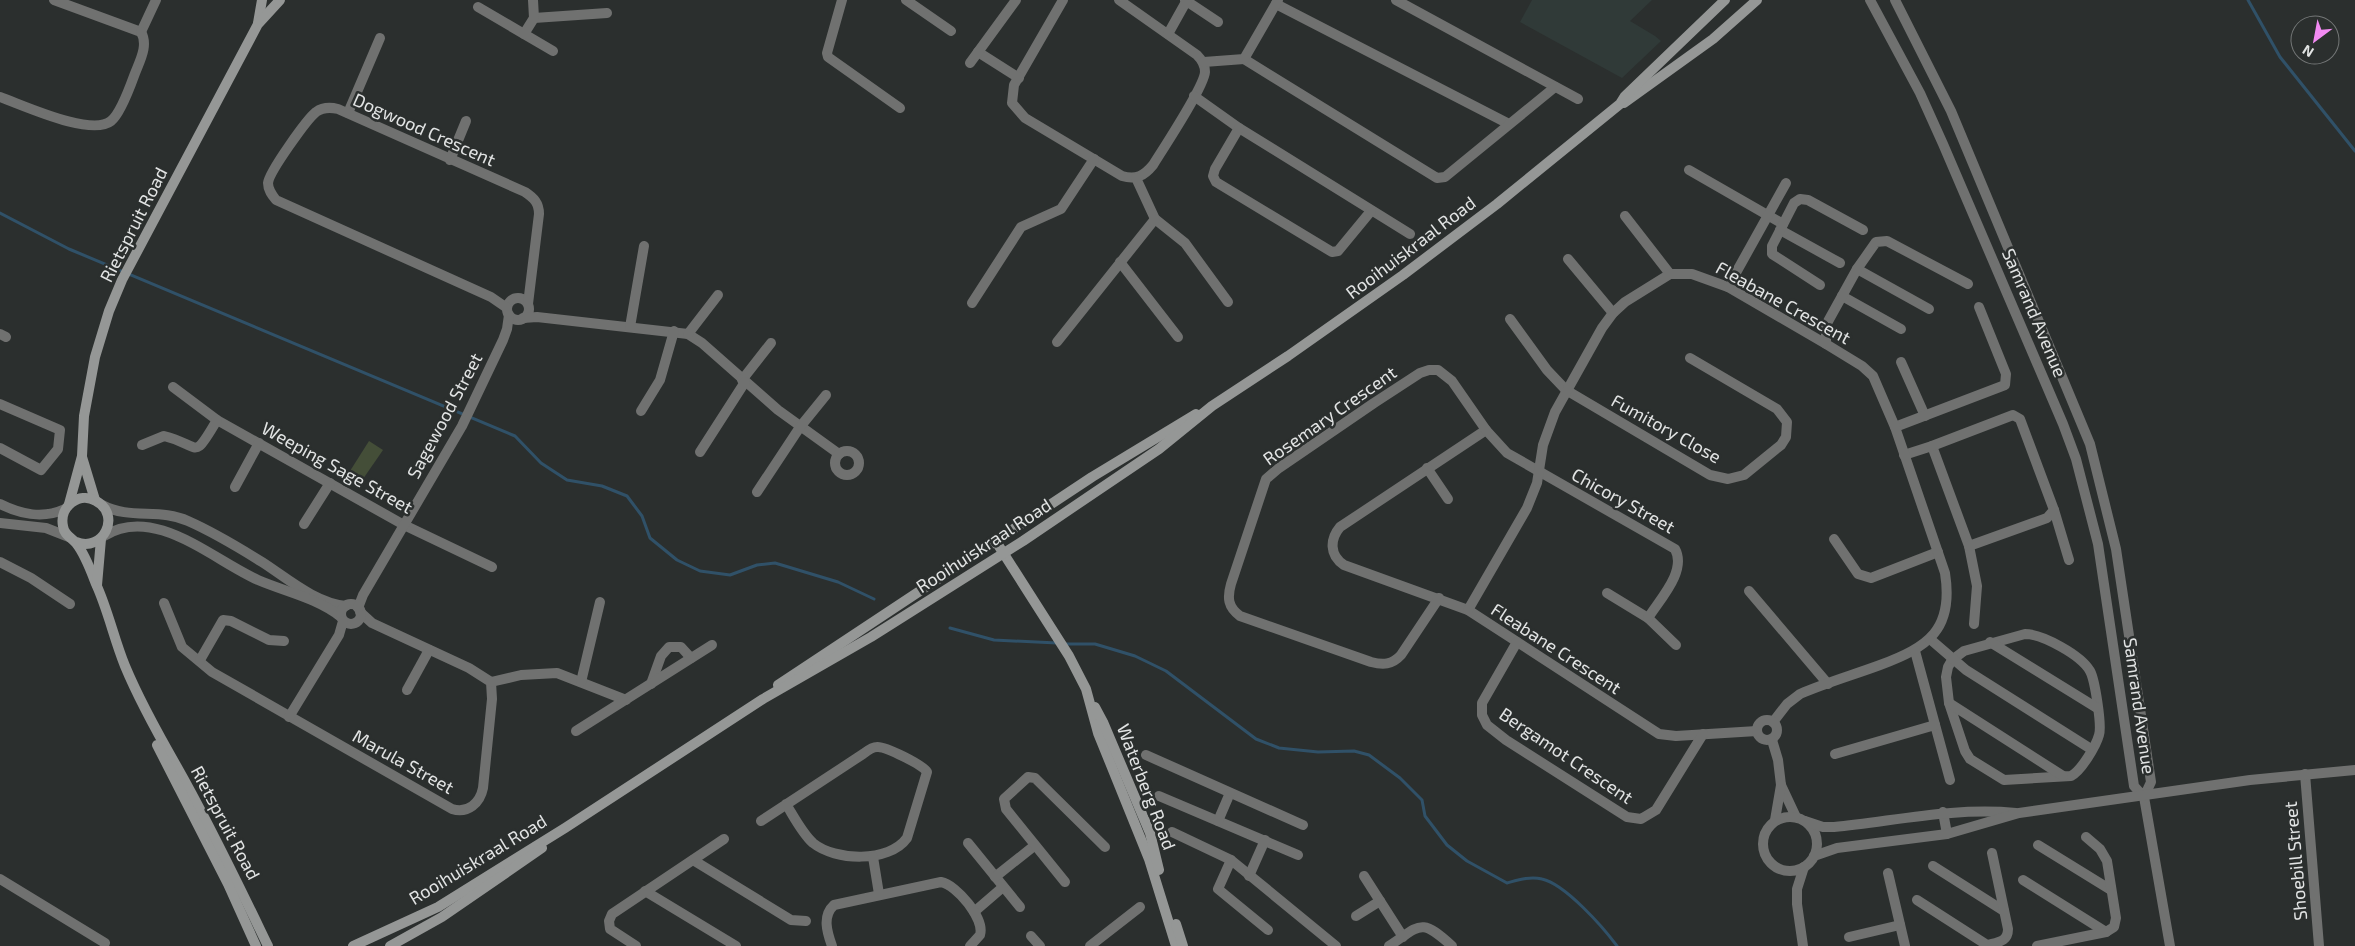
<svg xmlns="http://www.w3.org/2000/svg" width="2355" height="946" viewBox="0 0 2355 946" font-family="'Exo 2',sans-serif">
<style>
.built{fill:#303a38}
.green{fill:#444e38}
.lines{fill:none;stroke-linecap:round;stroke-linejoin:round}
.stream{stroke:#305168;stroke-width:3}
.street{stroke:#707170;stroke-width:10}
.secondary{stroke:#959796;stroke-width:10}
.labels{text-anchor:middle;stroke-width:5;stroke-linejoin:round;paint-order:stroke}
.street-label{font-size:18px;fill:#e2e4e4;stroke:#2b2f2e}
</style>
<rect width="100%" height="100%" fill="#2b2f2e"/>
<!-- built -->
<path class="built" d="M1532 0H1652L1630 21 1655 36 1661 41 1622 78 1520 22Z"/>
<!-- green -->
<path class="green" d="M369 441 383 450 363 479 350 471Z"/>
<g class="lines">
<!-- stream -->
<g class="stream">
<path d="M2248 0 2280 57 2355 151"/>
<path d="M0 213 69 249 515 436 541 463 567 480 602 486 627 496 642 516 650 538 677 560 700 571 730 575 757 565 775 563 838 582 874 599"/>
<path d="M950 628 994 640 1057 643"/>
<path d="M1063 644H1095L1135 656 1166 671 1256 739 1279 748 1318 752 1354 751 1369 755 1400 778 1422 800 1425 816 1447 845 1467 861 1507 883C1518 880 1530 876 1542 879 1565 884 1603 927 1617 946"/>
</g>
<!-- street -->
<g class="street">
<path d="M54 0 141 32"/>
<path d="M842 0 827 53 828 57 900 108"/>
<path d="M906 0 951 31"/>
<path d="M1063 0 1014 85 1012 103 1025 118 1122 176C1136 180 1144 176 1153 165 1163 149 1204 87 1205 72 1205 65 1202 60 1197 55L1119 0"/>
<path d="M1185 0 1218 22"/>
<path d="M1396 0 1578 99"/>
<path d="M1870 0 1920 93 1943 144 2063 424 2076 459 2098 544 2134 786 2144 797 2151 782 2116 549 2090 444 1951 111 1895 0"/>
<path d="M1276 4 1509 124"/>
<path d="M478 7 553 51"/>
<path d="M534 18 607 13"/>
<path d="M141 32 156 0"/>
<path d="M524 34 534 18 533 0"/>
<path d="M1168 34 1187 0"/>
<path d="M978 52 1019 78"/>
<path d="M1244 59 1437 178 1445 177 1555 87"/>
<path d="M1204 62 1244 59 1278 0"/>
<path d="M970 63 1016 0"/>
<path d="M1194 96 1239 128 1410 234"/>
<path d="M0 97C23 105 91 137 111 121 120 114 130 87 134 76 139 62 149 46 141 32"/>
<path d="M348 113 380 38"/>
<path d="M1239 128 1215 169 1213 176 1216 182 1332 252 1338 251 1371 211"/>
<path d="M450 160 466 121"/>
<path d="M1689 170 1783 224"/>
<path d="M1136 178 1155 219 1185 243 1228 302"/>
<path d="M1625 216 1670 274"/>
<path d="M1780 230 1840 263"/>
<path d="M1568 259 1613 313"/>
<path d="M1120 262 1178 337"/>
<path d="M1857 269 1929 309"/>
<path d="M1820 285 1772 254V246L1794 203 1800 199 1808 200 1863 230"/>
<path d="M1728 287 1786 183"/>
<path d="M1842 296 1901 329"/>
<circle cx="518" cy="309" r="11"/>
<path d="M972 303 1021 227 1061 209 1094 159"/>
<path d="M507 308 491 297 276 200C272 195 268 190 268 183 269 172 307 119 316 112 323 107 330 107 338 109L525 192C534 198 539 203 539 214L528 304"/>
<path d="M523 318 537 317 688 334 702 343 778 410 839 454"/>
<path d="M1510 319 1547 370 1566 390 1710 475 1728 479 1744 475 1781 445 1786 437 1787 422 1777 409 1690 358"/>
<path d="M630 327 644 246"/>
<path d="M0 334 6 337"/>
<path d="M688 334 718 295"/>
<path d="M1057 342 1155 219"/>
<path d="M1826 344V325L1857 269 1876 242 1887 241 1968 284"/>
<path d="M1901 362 1925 416"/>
<path d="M742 380 771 343"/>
<path d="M173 387 217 420 404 525 492 567"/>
<path d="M0 404 60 430 58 449 41 470 0 448"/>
<path d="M641 411 660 380 674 331"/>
<path d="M1895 427 2005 385 2006 374 1979 307"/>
<path d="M1486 430 1340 527C1330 539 1329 555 1344 565L1468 610 1659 734 1676 736 1757 731"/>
<path d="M142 445 164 436C201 445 192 463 217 420"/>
<path d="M1932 446 1969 546 1977 586 1974 624"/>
<circle cx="847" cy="463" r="12"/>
<path d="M700 452 745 382"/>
<path d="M1904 455 1932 446 2013 415 2020 419 2054 510 2047 518 1969 546"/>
<path d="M1427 468 1448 499"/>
<path d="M235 487 259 443"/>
<path d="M757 492 800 427 826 395"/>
<path d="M0 504C22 515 43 519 65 509"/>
<path d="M102 505C130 520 160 508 188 521 213 532 238 547 262 562 287 578 315 603 346 606"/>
<path d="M2054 510 2069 560"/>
<path d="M0 523 46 528 69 537"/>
<path d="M304 524 330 483"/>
<path d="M104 536C154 504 213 560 258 580 286 592 317 598 341 617"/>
<path d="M1834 539 1858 574 1871 578 1938 552"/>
<path d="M0 562 31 578 70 604"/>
<path d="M1749 591 1828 684"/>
<path d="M1607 593 1648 618 1676 645"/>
<path d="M1439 598 1401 655C1392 665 1383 665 1371 662L1240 616C1228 607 1227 598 1231 584L1266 479 1279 468 1374 403 1420 373 1429 370H1438L1452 381 1486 430 1507 453 1675 549C1687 571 1660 599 1648 618"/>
<path d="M164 603 182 647 212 672 452 809C468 814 480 803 483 788L492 699 491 682 469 668 372 623 360 612"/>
<circle cx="351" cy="614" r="10"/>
<path d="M358 608 363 595 462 426 503 340 507 329 509 315"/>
<path d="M1468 610 1527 508 1537 483 1543 445 1555 412 1602 328 1613 313 1625 302 1670 274H1692L1728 287 1826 344 1862 366 1873 376 1895 427 1945 573C1954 630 1928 647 1880 665 1853 675 1825 683 1800 694L1787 704 1773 722"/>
<path d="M2025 634C2042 634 2081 655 2090 671 2095 680 2102 726 2099 735 2096 746 2081 771 2071 776L2004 780 1970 759 1965 751 1949 703 1946 677 1948 667 1952 660 1964 651Z"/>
<path d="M1930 639 1966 670 2091 749"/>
<path d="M1517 642 1482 703V715L1487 725 1506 740 1627 817 1641 819 1656 810 1703 734"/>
<path d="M1990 642 2097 708"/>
<path d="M1915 651 1950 780"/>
<path d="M200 660 223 620 231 621 269 640 284 641"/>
<path d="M491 682 521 675 557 673 626 700"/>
<path d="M581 682 600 602"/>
<path d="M651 684 661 656 669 647H681L691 658"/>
<path d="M407 690 429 650"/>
<path d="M1949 703 2063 776"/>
<path d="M289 717 339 635 343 621"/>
<circle cx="1767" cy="730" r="10"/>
<path d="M576 731 712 645"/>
<path d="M1772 740 1778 760 1781 785 1796 817"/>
<path d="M1835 754 1935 725"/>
<path d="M1146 755 1303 825"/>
<path d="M2305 774 2319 946"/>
<path d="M1159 796 1298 855"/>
<path d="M2144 797 2170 946"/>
<path d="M1943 812 1947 834"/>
<circle cx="1790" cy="844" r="27"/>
<path d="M1775 820 1781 785"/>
<path d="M761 821 863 754C867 751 872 747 877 747 885 746 923 765 927 772L907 838C889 863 835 861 813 843 802 833 794 817 786 804"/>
<path d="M1218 821 1230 793"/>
<path d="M1805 821 1823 827H1834C1895 821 1954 807 2016 813"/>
<path d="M1172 832 1231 860 1336 946"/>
<path d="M968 843 1020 907"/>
<path d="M2038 845 2111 890"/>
<path d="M1814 856 1837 848 1947 834 2019 813 2250 780 2355 770"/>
<path d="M873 857 879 894"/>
<path d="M693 860 791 920 806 921"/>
<path d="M1231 860 1218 889 1268 930"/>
<path d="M1933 866 2004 911"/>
<path d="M1888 873 1905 946"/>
<path d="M1249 876 1265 840"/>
<path d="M1364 876 1403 937"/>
<path d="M995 877 1034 846"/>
<path d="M0 879 105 943"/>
<path d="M2023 880 2106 932"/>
<path d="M1065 882 1006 809 1004 799 1028 777 1035 778 1105 847"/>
<path d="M645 891 736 946"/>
<path d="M1917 900 1987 945C1998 942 2008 942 2008 929L1992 853"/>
<path d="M974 912 1003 887"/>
<path d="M1356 916 1380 901"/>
<path d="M1031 936 1040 946"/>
<path d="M1849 937 1900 925"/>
<path d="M636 946 610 929 609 921 612 914 724 839"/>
<path d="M832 946C827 932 822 916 834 905L941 882C957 885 985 919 980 935L970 946"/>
<path d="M1090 946 1140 907"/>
<path d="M1389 946C1421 925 1420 917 1452 946"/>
<path d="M1803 946 1797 904V889L1804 867"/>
<path d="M2037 946 2106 932 2114 927 2116 918 2107 861 2100 849 2086 837"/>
</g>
<!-- secondary -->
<g class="secondary">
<path d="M258 23 262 0"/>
<path d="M1624 103 1713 39 1757 0"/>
<path d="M82 457 95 500"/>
<path d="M69 504 82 456 84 416 95 357 109 311 122 280 258 24 280 0"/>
<path d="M995 540 1069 656 1086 689 1098 733 1149 859 1176 946"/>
<path d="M76 542C103 553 122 515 96 501 79 491 59 507 63 526 64 535 71 537 76 543 85 554 91 571 96 584 108 610 114 639 125 666 140 702 158 734 177 767 210 825 239 886 268 946"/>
<path d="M97 585 101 539"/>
<path d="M778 685 1092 477 1196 414"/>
<path d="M1095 707 1103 722 1150 833 1159 870"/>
<path d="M157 745 228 884 256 946"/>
<path d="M1176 924 1183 946"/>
<path d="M353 946 438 907 565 828 763 699 871 637 1023 541 1159 449 1212 406 1288 356 1403 275 1497 204 1620 104 1625 96 1725 0"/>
<path d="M390 946 442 917 542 848"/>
</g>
</g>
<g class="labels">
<!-- street labels -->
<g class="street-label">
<text transform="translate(424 130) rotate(24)" y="6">Dogwood Crescent</text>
<text transform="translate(134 225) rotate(-63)" y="6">Rietspruit Road</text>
<text transform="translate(1411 248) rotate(-37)" y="6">Rooihuiskraal Road</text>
<text transform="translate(1783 303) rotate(29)" y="6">Fleabane Crescent</text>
<text transform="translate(2034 313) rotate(67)" y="6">Samrand Avenue</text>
<text transform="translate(445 416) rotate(-62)" y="6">Sagewood Street</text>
<text transform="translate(1330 416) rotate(-35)" y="6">Rosemary Crescent</text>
<text transform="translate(1666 429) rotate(29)" y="6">Fumitory Close</text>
<text transform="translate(337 468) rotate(29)" y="6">Weeping Sage Street</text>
<text transform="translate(1623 501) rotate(29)" y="6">Chicory Street</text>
<text transform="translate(984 546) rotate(-33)" y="6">Rooihuiskraal Road</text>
<text transform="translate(1556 649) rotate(33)" y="6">Fleabane Crescent</text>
<text transform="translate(2139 706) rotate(82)" y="6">Samrand Avenue</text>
<text transform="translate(1566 756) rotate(34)" y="6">Bergamot Crescent</text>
<text transform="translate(403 762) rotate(29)" y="6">Marula Street</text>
<text transform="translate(1146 787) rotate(69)" y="6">Waterberg Road</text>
<text transform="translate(225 823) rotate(62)" y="6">Rietspruit Road</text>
<text transform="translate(478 860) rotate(-31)" y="6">Rooihuiskraal Road</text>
<text transform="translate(2296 861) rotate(-95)" y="6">Shoebill Street</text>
</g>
</g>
<!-- north arrow -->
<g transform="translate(2315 40) rotate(212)"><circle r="24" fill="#2b2f2e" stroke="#747777"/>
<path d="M0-4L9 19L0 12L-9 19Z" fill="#f28af2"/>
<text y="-8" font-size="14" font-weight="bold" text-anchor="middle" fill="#e2e4e4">N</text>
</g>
</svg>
